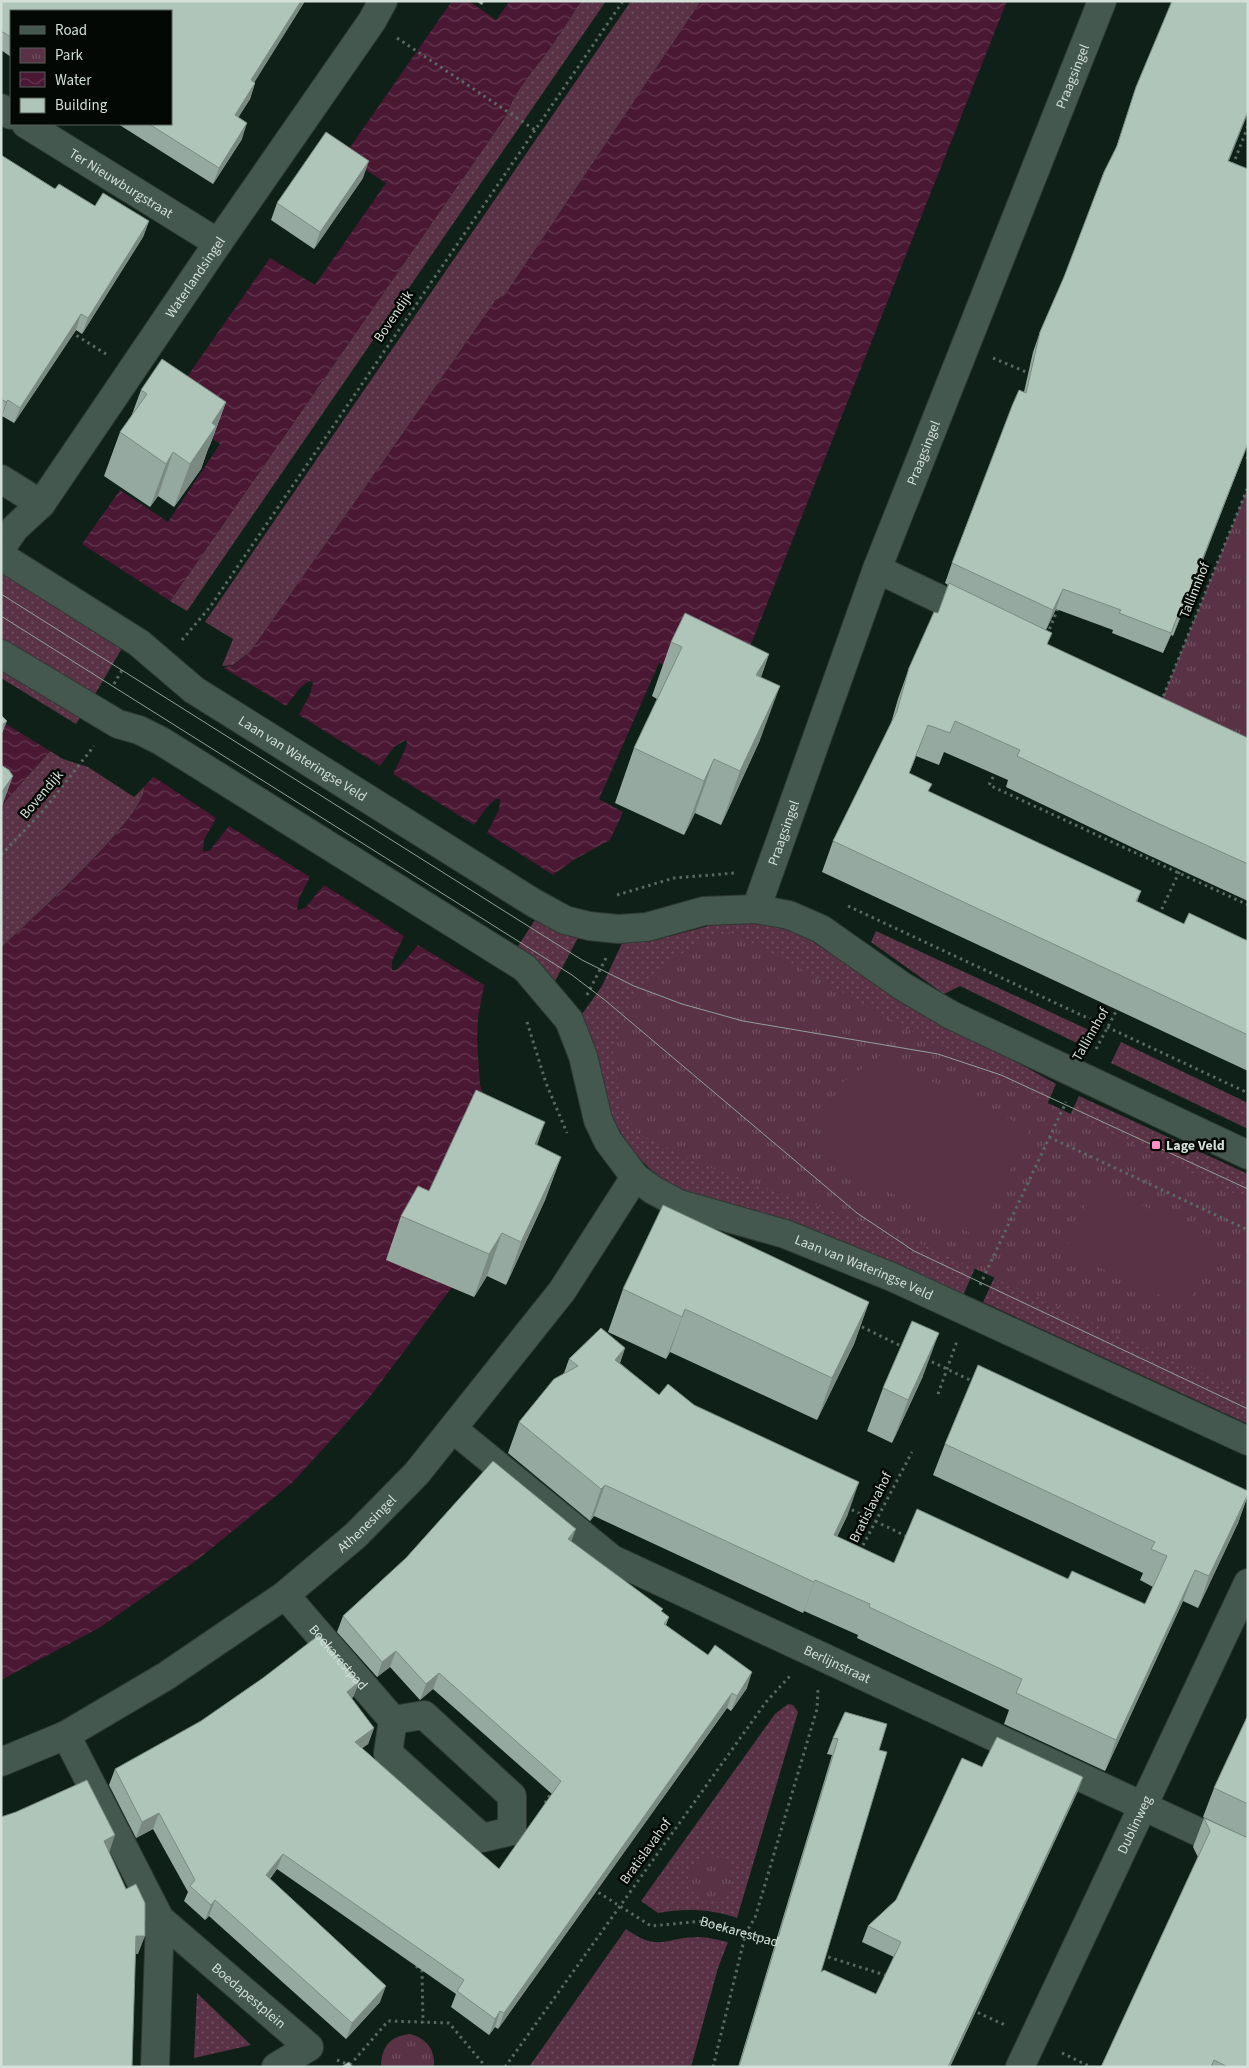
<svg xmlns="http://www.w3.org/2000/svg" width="1249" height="2068" viewBox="0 0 1249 2068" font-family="'Source Sans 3',sans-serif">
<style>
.grass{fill:url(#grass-dots)}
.park{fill:url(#park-tufts)}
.pitch{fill:#593345}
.water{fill:url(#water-waves)}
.pier{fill:#0e2018}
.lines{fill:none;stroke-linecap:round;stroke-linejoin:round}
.minor-casing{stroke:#2e3933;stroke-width:30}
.path{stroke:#5a6962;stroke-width:3;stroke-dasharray:2.5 4;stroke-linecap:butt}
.minor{stroke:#44584f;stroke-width:28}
.tram{stroke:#919f98;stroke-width:1}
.wall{fill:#96a9a0}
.shaded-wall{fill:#7a8a82}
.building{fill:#afc5ba;stroke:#7a8a82}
.poi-dot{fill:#fc8fc3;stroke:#030805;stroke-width:2}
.labels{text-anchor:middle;stroke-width:5;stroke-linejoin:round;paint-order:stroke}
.street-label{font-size:14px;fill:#d3dfd9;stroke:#030805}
.poi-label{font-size:14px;font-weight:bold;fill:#d3dfd9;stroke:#030805;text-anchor:start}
</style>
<defs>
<pattern id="grass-dots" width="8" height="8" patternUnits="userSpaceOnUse" patternTransform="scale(1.25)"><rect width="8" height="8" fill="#593345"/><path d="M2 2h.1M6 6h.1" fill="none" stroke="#70505f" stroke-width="1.8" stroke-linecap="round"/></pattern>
<pattern id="park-tufts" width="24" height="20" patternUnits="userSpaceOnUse" patternTransform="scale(1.25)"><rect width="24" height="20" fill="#593345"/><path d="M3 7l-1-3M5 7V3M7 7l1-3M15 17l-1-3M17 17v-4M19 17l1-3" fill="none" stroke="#70505f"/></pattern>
<pattern id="water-waves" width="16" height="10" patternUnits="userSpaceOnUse" patternTransform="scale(1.25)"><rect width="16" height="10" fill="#4b1833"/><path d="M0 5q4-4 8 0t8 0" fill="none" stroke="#643950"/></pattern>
</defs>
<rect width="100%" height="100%" fill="#0e2018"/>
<!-- grass -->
<g class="grass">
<path d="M581 1H606L187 611 170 601 506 116C516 90 525 81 541 60 556 41 568 21 581 1Z"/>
<path d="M631 1H701L505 295 496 300 251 651 233 665 222 666 233 639 205 622Z"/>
<path d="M1 566 125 643 91 701 1 644Z"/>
<path d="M1 666 81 716 76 724 1 678Z"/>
<path d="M50 751 63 759 88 767 134 797 144 787C148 815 25 925 1 948V806Z"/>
<path d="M537 917 579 936 554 983 514 952Z"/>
<path d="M753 920 792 929 921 1009 1056 1084 961 1300 673 1186C609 1146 601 1084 580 1017L602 986 623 941 656 940 727 921Z"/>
<path d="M876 931 1091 1031 1083 1046 960 986 944 994 871 942Z"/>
<path d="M1121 1042 1248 1103V1129L1111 1063Z"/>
<path d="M1079 1096 1248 1174V1424L983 1302Z"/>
<path d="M788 1704 793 1705 798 1712 737 1918C712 1909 685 1908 658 1913L641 1901 775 1714Z"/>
<path d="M626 1929C658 1952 664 1938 697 1937 707 1937 718 1940 728 1942L718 1968 691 2067H529Z"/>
<path d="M197 1993 251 2045 194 2058Z"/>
</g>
<!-- park -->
<g class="park">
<path d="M1248 487V742L1161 702Z"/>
<path d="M730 932 780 957 980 1070 1248 1200V1394L908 1238 695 1162 638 1133 621 1104 613 1052 630 1002 657 970 699 942Z"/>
<circle cx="710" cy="1878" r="22"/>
<path d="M410 2034C427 2039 435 2049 434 2067H381C381 2047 390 2036 410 2034Z"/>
</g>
<!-- pitch -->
<g class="pitch">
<path d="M881 1055 899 1066 1030 1129 978 1237 852 1173 826 1156 823 1125 839 1085Z"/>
<path d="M1095 1184 1218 1240 1187 1308 1064 1251Z"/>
</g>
<!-- water -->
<g class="water">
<path d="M452 1H469L496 20 510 1H581C568 21 556 41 541 60 525 81 516 90 506 116L170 601 82 544 120 490 168 522 220 444 166 407 270 258 315 285 386 183 344 156Z"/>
<path d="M701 1H1007L732 692 659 663 599 799 623 812 610 840 575 859 547 879 484 985 478 1018 477 1041 480 1085 488 1109 452 1287 369 1398 293 1482 197 1560 99 1628 1 1680V948C26 925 148 815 144 787L154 776 225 667 234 665 251 651 496 300 505 295Z"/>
<path d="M1 721 50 751 1 806Z"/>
</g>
<!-- pier -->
<path class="pier" d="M222 667 286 706 301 687 309 681 313 682 310 694 299 715 380 766 394 747 406 740 407 743 404 752 393 774 474 825 488 806 496 799H500L499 810 487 833 553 875 484 985 418 945 403 963 396 970H392V961L404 936 324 885 305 908 297 910 299 898 310 877 229 826 210 850 203 852 204 840 216 818 151 775Z"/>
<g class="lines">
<!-- minor casing -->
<g class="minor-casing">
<g id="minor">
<path d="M1 108 11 115"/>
<path id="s2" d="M26 124 218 243"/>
<path d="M1 479 41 504"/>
<path id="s3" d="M1 548 15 528 41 504 218 243 372 21 383 1"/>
<path id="s4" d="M1 556 139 643 194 690 534 903 565 920 589 926 618 929 647 927 704 911 756 909 789 915 821 929 902 986 951 1015 1248 1155"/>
<path d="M877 569 975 616"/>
<path id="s5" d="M1 654 118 724 139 730 161 741 525 968 569 1020 583 1056 598 1120 608 1141 635 1177 653 1190 679 1204 785 1234 892 1277 1248 1441"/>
<path id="s6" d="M756 909 877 569 1102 1"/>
<path id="s7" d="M453 1429 612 1559 1248 1855"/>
<path id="s8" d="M285 1595 393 1720 388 1753 482 1838 512 1831V1796L424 1715 393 1720"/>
<path id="s9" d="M66 1735 160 1919 309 2047 276 2067"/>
<path id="s10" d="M1 1762 66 1735 166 1676 285 1595 356 1535 417 1473 562 1291 635 1177"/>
<path d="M155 2067 160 1919"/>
<path id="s11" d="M1020 2067 1248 1583"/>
</g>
</g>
<!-- path -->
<g class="path">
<path d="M397 38 535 130"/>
<path d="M1233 165 1248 126"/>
<path d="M71 332 106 354"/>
<path d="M993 358 1031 374"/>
<path d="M1240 455 1248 458"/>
<path d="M1047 635 1059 606"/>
<path d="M182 640 210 607 623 1"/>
<path d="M114 684 122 670"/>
<path d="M1161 702 1248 487"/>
<path d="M996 771 989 785 1248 905"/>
<path d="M1 855 43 811 94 746"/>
<path d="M617 895 674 878 735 873"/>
<path d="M848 906 1248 1093"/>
<path d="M1159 915 1182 866"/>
<path d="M587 995 606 958"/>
<path d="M527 1022 546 1083 567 1133"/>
<path d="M1096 1049 1119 1006"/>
<path d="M1049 1137 1248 1230"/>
<path d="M980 1285 1066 1102"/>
<path d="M856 1324 905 1348"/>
<path d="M926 1359 974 1382"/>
<path d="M938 1394 957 1341"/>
<path d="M846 1507 908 1537"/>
<path d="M860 1551 912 1452"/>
<path d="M545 1803 552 1792"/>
<path id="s1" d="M593 1889 651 1926 703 1921 778 1942"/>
<path d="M822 1955 888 1976"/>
<path d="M416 1966 422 1971 423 2023"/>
<path d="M972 2010 1005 2025"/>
<path d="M1062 2053 1091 2067"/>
<path d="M337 2060 349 2065"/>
<path d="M350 2065 388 2021 449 2023 486 2067"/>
<path d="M505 2067 766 1702 790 1676"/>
<path d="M713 2067 746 1932 755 1918 817 1709 818 1690"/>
</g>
<!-- minor -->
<use href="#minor" class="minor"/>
<!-- tram -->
<g class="tram">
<path d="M1 594 582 960 634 986 682 1004 743 1021 938 1054 1001 1075 1248 1189"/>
<path d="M1 616 572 975 606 1001 857 1213 914 1251 1248 1409"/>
</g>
</g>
<!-- wall -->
<g class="wall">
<path d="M1 1H305L254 82 255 83 250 99 238 117 242 139 213 184 118 124H171L11 11V57L1 50Z"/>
<path d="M476 1H484L482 5Z"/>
<path d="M1136 87 1229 161 1248 169V444L1173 636 1171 635 1163 653 1112 633 1113 630 1056 609 1046 630 1048 645 1248 738V901L1146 854 1006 787 1008 780 944 752 939 765 916 756 909 774 929 792 1141 891 1137 902 1184 924 1248 941V1071L822 872 833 841 891 723 898 699 909 668 938 613 948 585 945 583 952 563 1024 392 1033 352 1040 332 1064 277 1115 151Z"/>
<path d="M1 155 55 189 95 206 149 221 143 237 82 334 76 330 14 423 2 416 1 417Z"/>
<path d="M363 178 314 249 271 220 277 203Z"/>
<path d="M141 390 226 402 210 445 208 449 201 469 174 507 158 496 150 507 104 476 120 432 131 417Z"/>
<path d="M671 642 769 654 761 677 760 740 721 825 695 813 684 835 615 803 634 748 657 699 652 696Z"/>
<path d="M537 1145 561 1157 545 1200 506 1285 487 1276 474 1297 386 1260 401 1216Z"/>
<path d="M623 1289 869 1302 854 1344 817 1420 670 1352 666 1359 608 1332Z"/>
<path d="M625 1348 620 1363 659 1395 694 1405 848 1514 837 1537 894 1563 1068 1579 1145 1604 1153 1587 1140 1580 1143 1573 933 1475 945 1444 1248 1495 1238 1523 1198 1608 1183 1601 1105 1771 1004 1724 1009 1710 857 1638 858 1635 804 1611 803 1613 594 1516 590 1521 508 1453 519 1422 564 1373 569 1359Z"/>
<path d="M923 1376 892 1443 867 1431 883 1388Z"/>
<path d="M571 1541 669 1617 666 1625 747 1688 731 1711 727 1708 498 2029 495 2027 489 2035 451 2007 456 1994 277 1869 270 1879 380 2002 346 2039 209 1916 205 1920 184 1901 188 1892 153 1829 136 1838 109 1785 115 1769 359 1682 353 1697 351 1699 374 1728 368 1744 362 1748 499 1869 552 1794 433 1689 420 1700 390 1667 377 1677 337 1632 343 1616Z"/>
<path d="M1248 1715V1838L1203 1817 1214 1788Z"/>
<path d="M833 1738 879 1750 821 1972 876 1994 894 1957 862 1942 868 1926 896 1900 982 1767 1083 1777 1077 1793 950 2067H738L832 1755 827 1754Z"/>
<path d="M1204 1818 1248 1838V2067H1101L1198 1857 1193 1847Z"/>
</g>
<!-- shaded-wall -->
<g class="shaded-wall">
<path d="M301 1H305L246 96 251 80Z"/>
<path d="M255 83 250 99 230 131 235 115Z"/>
<path d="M1248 111V113L1221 181 1228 161Z"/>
<path d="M247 123 242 139 213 184 219 168Z"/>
<path d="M369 161 363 178 314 249 320 232Z"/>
<path d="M149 221 143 237 82 334 88 318Z"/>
<path d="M81 314 76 330 14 423 20 408Z"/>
<path d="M8 400 2 416 1 417 6 402Z"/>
<path d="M226 402 210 445 208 449 201 469 174 507 190 464 212 423Z"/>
<path d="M1248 443 1192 589 1173 636 1180 616Z"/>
<path d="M173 452 158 496 150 507 166 464Z"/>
<path d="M1063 589 1056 609 1046 630 1053 610Z"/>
<path d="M1178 615 1171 635 1163 653 1171 633Z"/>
<path d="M769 654 750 708 756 675Z"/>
<path d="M780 686 760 740 721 825 740 771Z"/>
<path d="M7 721 1 736V726Z"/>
<path d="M714 759 695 813 684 835 704 781Z"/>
<path d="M13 776 1 809V793Z"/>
<path d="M545 1122 530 1166 535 1144Z"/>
<path d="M561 1157 545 1200 506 1285 521 1242Z"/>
<path d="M502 1233 487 1276 474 1297 489 1254Z"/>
<path d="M869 1302 854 1344 817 1420 832 1378Z"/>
<path d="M685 1309 670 1352 666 1359 682 1317Z"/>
<path d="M939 1333 923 1376 892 1443 908 1400Z"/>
<path d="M625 1348 614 1379 615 1360Z"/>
<path d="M859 1482 848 1514 822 1567 834 1535Z"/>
<path d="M605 1485 594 1516 590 1521 601 1489Z"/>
<path d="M1248 1495 1238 1523 1198 1608 1209 1576Z"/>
<path d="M576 1529 570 1545 568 1539Z"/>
<path d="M1195 1570 1183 1601 1105 1771 1116 1740Z"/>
<path d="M815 1580 804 1611 803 1613 814 1582Z"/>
<path d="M396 1651 390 1667 377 1677 382 1662Z"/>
<path d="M752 1672 747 1688 731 1711 737 1696Z"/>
<path d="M439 1673 433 1689 420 1700 426 1684Z"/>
<path d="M359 1682 353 1697 341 1708 347 1692Z"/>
<path d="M732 1693 727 1708 498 2029 504 2013Z"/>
<path d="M374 1728 368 1744 349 1758 355 1742Z"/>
<path d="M1083 1777 1077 1793 950 2067H948Z"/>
<path d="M159 1813 153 1829 136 1838 142 1822Z"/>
<path d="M115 1835 109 1853 104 1841Z"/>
<path d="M283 1854 277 1869 260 1891 266 1875Z"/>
<path d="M215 1900 209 1916 205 1920 211 1905Z"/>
<path d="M136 1936H145L138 1954H130Z"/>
<path d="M386 1986 380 2002 346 2039 352 2023Z"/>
<path d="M500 2011 495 2027 489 2035 495 2019Z"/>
</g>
<!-- building -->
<g class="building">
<path d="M1 1H301L251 80 255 83 235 115 247 123 219 168 149 124H171V11H11V37L1 31Z"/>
<path d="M1172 1H1248V111L1228 161 1248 169V443L1180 616 1178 615 1171 633 1119 613 1121 610 1063 589 1053 610 952 563 1012 406 1019 390 1026 393 1040 332 1064 277 1104 172 1117 146 1136 87Z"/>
<path d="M326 132 369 161 320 232 277 203Z"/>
<path d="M1 155 55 189 59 184 95 206 103 193 149 221 88 318 81 314 20 408 8 400 6 402 1 399Z"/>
<path d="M162 359 226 402 212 423 216 426 190 464 173 452 166 464 120 432 147 394 141 390Z"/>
<path d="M949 583 1052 633 1047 644 1248 738V864L1157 823 1017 756 1020 750 955 721 950 733 928 725 909 773 932 784 928 791 1141 891 1136 901 1184 924 1189 913 1248 941V1035L833 841 897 711 909 668 934 612 938 613Z"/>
<path d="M685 613 769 654 756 675 780 686 740 771 714 759 704 781 634 748 682 647 671 642Z"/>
<path d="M1 715 7 721 1 726Z"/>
<path d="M1 765 9 770 13 776 1 793Z"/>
<path d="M476 1090 545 1122 535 1144 561 1157 521 1242 502 1233 489 1254 401 1216 418 1186 429 1191Z"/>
<path d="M663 1205 869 1302 832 1378 685 1309 682 1317 623 1289Z"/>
<path d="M912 1321 939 1333 908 1400 883 1388Z"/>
<path d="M601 1328 625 1348 615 1360 659 1395 668 1384 694 1405 859 1482 834 1535 894 1563 917 1509 1068 1579 1072 1571 1145 1604 1167 1556 1151 1549 1155 1542 945 1444 978 1365 1248 1491V1494L1209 1576 1195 1570 1116 1740 1016 1693 1022 1679 869 1607 870 1604 815 1580 814 1582 605 1485 601 1489 519 1422 554 1379 578 1366 569 1359Z"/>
<path d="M493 1461 576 1529 568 1539 663 1609 661 1611 669 1617 664 1624 708 1655 715 1645 752 1672 737 1696 732 1693 504 2013 500 2011 495 2019 457 1991 464 1980 283 1854 266 1875 386 1986 352 2023 215 1900 211 1905 190 1886 195 1880 159 1813 142 1822 115 1769 201 1721 263 1678 319 1635 359 1682 347 1692 374 1728 355 1742 499 1869 561 1781 439 1673 426 1684 396 1651 382 1662 343 1616 406 1558Z"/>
<path d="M845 1712 887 1724 879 1750 887 1752 821 1972 824 1970 876 1994 901 1942 868 1926 896 1900 962 1758 982 1767 997 1737 1083 1777 948 2067H739L838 1739 833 1738Z"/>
<path d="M1248 1715V1804L1214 1788Z"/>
<path d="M87 1780 115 1835 104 1841 126 1889 136 1884 145 1903V1936H136L132 2067H1V1817L16 1812Z"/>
<path d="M1204 1818 1248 1838V2067H1228L1214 2060 1211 2067H1101L1210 1831Z"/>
<path d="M349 2062 352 2067H341Z"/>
</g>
<!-- markers -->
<rect class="poi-dot" x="1151" y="1140" width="10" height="10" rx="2.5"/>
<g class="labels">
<!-- street labels -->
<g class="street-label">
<text dy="5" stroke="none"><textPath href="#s6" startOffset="891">Praagsingel</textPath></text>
<text dy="5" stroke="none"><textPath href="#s2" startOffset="112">Ter Nieuwburgstraat</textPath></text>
<text dy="5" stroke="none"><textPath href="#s3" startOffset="334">Waterlandsingel</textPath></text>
<text transform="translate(393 316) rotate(-56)" y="5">Bovendijk</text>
<text dy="5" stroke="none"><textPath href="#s6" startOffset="486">Praagsingel</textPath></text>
<text transform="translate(1194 590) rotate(-68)" y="5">Tallinnhof</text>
<text dy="5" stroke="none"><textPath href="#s4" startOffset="364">Laan van Wateringse Veld</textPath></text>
<text transform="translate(41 794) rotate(-50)" y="5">Bovendijk</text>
<text dy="5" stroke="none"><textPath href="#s6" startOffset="81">Praagsingel</textPath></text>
<text transform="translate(1090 1034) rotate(-60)" y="5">Tallinnhof</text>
<text dy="5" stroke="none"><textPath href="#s5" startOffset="1100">Laan van Wateringse Veld</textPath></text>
<text transform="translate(870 1507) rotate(-63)" y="5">Bratislavahof</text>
<text dy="5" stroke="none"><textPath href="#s10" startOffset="439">Athenesingel</textPath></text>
<text dy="5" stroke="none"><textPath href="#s8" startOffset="82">Boekarestpad</textPath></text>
<text dy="5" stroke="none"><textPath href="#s7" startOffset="454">Berlijnstraat</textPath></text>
<text dy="5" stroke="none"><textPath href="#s11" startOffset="268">Dublinweg</textPath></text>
<text transform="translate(645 1851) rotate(-54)" y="5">Bratislavahof</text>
<text dy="5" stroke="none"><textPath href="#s1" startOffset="159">Boekarestpad</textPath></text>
<text dy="5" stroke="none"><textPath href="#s9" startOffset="324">Boedapestplein</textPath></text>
</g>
<!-- poi labels -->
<g class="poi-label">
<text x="1166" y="1150">Lage Veld</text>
</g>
</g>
<!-- border -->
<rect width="1249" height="2068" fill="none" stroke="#d3dfd9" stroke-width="5"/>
<!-- legend -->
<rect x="10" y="10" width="162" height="115" fill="#030805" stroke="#565e5a"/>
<rect x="20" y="26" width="25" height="8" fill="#44584f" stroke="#565e5a"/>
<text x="55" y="35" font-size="15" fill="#d3dfd9">Road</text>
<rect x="20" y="48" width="25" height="15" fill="url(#park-tufts)" stroke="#565e5a"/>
<text x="55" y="60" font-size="15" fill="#d3dfd9">Park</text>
<rect x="20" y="72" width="25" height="15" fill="url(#water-waves)" stroke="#565e5a"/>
<text x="55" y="85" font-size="15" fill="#d3dfd9">Water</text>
<rect x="20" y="98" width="25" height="15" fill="#afc5ba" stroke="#565e5a"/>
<text x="55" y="110" font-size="15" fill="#d3dfd9">Building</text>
</svg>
